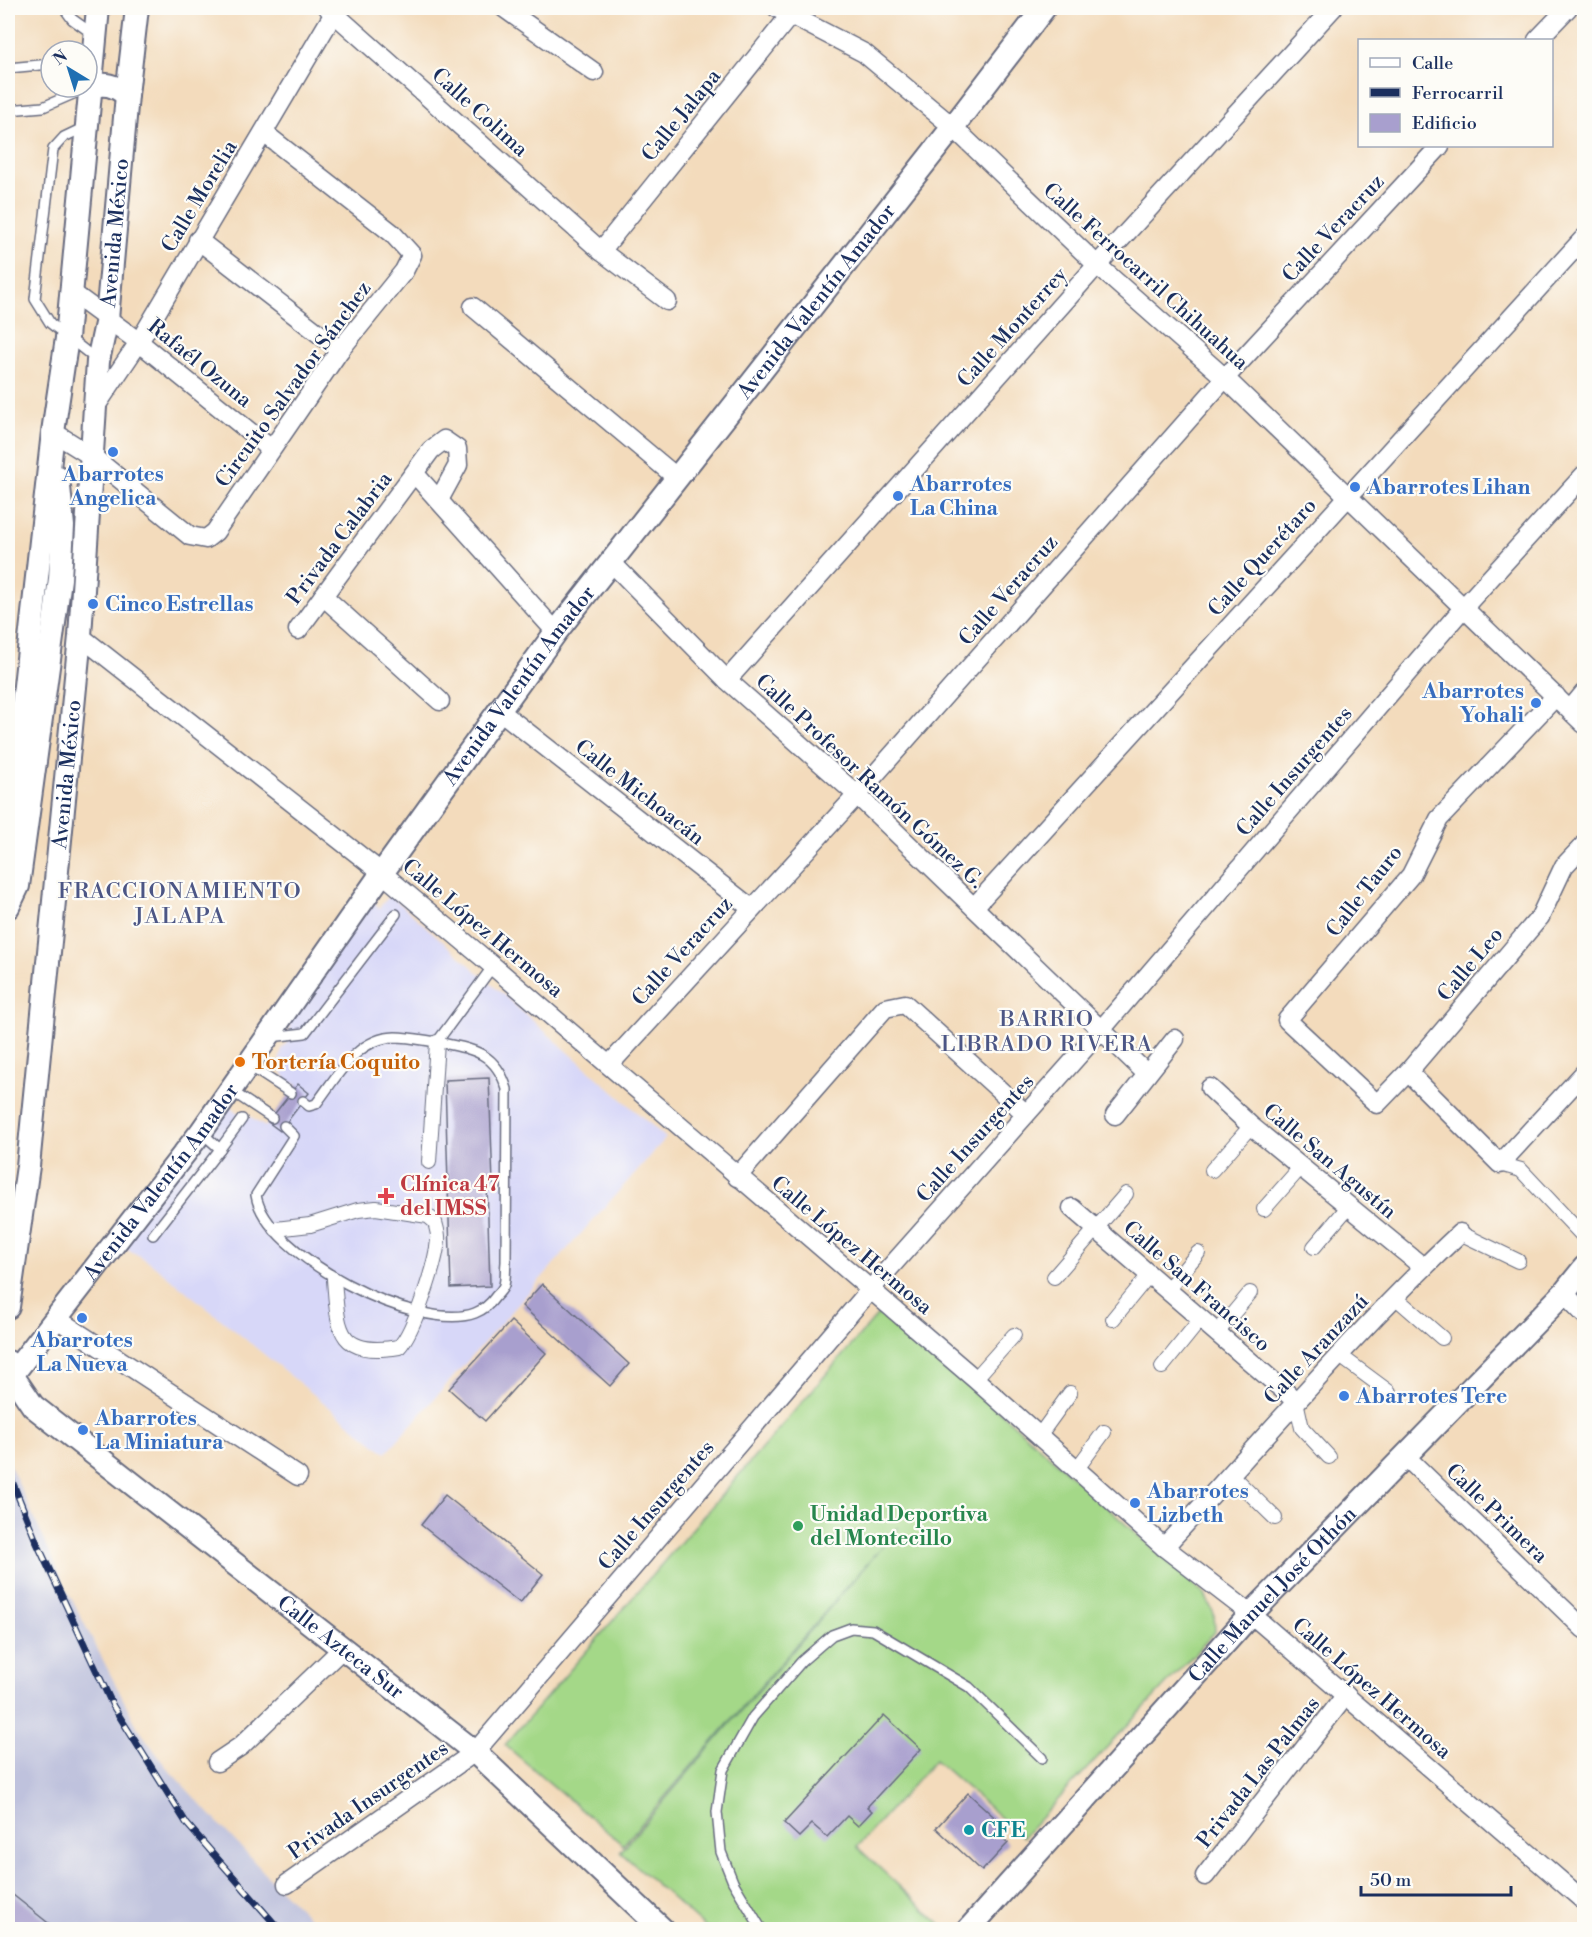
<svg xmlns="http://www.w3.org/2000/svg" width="1592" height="1937" viewBox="0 0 1592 1937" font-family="'Libre Bodoni',serif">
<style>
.built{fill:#d7d7f8}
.railway{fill:#bfc2dd}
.grass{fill:#a4d888;stroke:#608473;stroke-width:1.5}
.building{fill:#a89fce}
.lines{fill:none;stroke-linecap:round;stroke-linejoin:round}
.service-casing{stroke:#676b7f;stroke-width:12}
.pedestrian-casing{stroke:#676b7f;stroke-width:16}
.minor-casing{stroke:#676b7f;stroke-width:21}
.tertiary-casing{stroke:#676b7f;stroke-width:26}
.service{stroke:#fff;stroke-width:9}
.pedestrian{stroke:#fff;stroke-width:14}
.minor{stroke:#fff;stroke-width:18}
.tertiary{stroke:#fff;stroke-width:22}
.rail-casing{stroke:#1b2f5e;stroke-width:7}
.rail{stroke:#fdfcf7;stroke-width:4.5;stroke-dasharray:14;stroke-linecap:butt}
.shop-dot{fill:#3f7fe0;stroke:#fdfcf7;stroke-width:2}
.food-dot{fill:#e8710a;stroke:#fdfcf7;stroke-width:2}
.health-dot{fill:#e0444e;stroke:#fdfcf7;stroke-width:2}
.leisure-dot{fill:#2e9e5b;stroke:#fdfcf7;stroke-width:2}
.culture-dot{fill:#0f9aa8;stroke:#fdfcf7;stroke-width:2}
.labels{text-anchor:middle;stroke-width:4.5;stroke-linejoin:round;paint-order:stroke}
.street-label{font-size:21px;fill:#1b2f5e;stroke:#fdfcf7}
.shop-label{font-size:21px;font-weight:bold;fill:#366cbe;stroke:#fdfcf7;text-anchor:start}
.food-label{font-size:21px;font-weight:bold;fill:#c56008;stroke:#fdfcf7;text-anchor:start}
.health-label{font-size:21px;font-weight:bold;fill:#be3a42;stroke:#fdfcf7;text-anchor:start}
.leisure-label{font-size:21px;font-weight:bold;fill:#27864d;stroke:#fdfcf7;text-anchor:start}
.culture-label{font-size:21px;font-weight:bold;fill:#0d838f;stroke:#fdfcf7;text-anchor:start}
.neighbourhood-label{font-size:22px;letter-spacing:1.5px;fill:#4c5685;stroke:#fdfcf7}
</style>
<rect width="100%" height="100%" fill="#fdfcf7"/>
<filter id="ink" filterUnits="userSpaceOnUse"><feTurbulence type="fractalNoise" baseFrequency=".0167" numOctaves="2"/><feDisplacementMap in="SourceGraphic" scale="12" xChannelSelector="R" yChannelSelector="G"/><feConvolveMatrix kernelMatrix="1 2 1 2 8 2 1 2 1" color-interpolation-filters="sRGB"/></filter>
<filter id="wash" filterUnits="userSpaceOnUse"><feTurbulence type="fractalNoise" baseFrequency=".008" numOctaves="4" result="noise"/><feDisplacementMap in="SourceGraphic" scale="24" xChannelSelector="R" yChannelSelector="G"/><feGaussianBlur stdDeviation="1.35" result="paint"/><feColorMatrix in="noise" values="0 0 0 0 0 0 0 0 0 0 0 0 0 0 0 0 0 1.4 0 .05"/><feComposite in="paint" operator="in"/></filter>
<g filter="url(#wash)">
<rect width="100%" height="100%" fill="#f3dbbc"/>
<!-- built -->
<path class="built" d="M390 895 666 1138 386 1453 150 1262 122 1246 223 1102 236 1112 251 1117 265 1127 297 1085 287 1081 278 1065 282 1049 287 1043 290 1026 286 1020 373 900 379 908Z"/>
<!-- railway -->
<path class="railway" d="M8 1461 67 1590 138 1728 166 1767 273 1882 321 1929H8Z"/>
<!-- grass -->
<path class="grass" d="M881 1311 1000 1412 1205 1595 1214 1614 1215 1632 1023 1837 935 1760 857 1847 943 1927 942 1929H707L620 1852 899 1527 623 1845 505 1745Z"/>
<g id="blocks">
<!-- building -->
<g class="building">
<path d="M489 1078 493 1184 487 1185 490 1286 451 1288 445 1080Z"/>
<path d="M298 1084 309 1093 280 1131 268 1122Z"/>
<path d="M542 1284 629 1364 610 1386 522 1306Z"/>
<path d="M511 1321 546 1353 485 1421 449 1389Z"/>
<path d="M445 1495 543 1574 520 1603 421 1525Z"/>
<path d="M884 1715 921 1749 867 1807 872 1811 858 1826 847 1816 827 1837 812 1824 799 1837 784 1823Z"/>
<path d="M968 1793 1004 1826 997 1833 1008 1843 982 1871 936 1828Z"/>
<path d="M8 1891 57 1930H8Z"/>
</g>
</g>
</g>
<g filter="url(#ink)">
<use href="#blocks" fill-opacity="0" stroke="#676b7f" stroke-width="1.5"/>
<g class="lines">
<!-- service casing -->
<g class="service-casing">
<g id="service">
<path d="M64 8 72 19 93 34"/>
<path d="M8 68 51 64"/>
<path d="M8 110 43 107 89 87"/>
<path d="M85 127 64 137 53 149 35 299 50 323 97 360"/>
<path d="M270 1037 305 1033 396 914"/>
<path d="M248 1065 291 1093"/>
<path d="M230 1090 272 1118"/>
<path d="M303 1101 309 1106 316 1104C337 1077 356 1038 395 1037 408 1037 423 1040 437 1042"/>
<path d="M284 1126 294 1136 256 1195C265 1255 419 1334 475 1313 483 1310 491 1303 496 1296 499 1293 503 1289 504 1285 506 1278 505 1270 506 1262L507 1089C495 1051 472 1049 437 1042L493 966"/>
<path d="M220 1149 242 1119"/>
<path d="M153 1235 220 1149 201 1132"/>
<path d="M762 1930 733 1882 721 1852 717 1812 723 1770 753 1717 802 1661 832 1635 851 1628 873 1630 969 1687 1042 1758"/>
</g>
</g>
<!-- pedestrian casing -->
<g class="pedestrian-casing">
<g id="pedestrian">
<path d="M429 1162 437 1042"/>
<path d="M1500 1164 1521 1170 1584 1237"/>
<path d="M1212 1170 1251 1126"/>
<path d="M1264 1209 1301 1167"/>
<path d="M276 1229 310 1225 358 1210 376 1208 428 1216 435 1222C436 1227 439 1235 438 1240 436 1263 414 1332 399 1347 337 1357 338 1330 334 1279"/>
<path d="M1460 1233 1518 1261"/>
<path d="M1314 1247 1349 1206"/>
<path d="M1054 1277 1126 1194"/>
<path d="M1167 1290 1198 1253"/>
<path d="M1395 1297 1442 1338"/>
<path d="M1113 1319 1149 1275"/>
<path d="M1216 1334 1250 1293"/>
<path d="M1339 1355 1389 1392"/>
<path d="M1162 1367 1200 1320"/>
<path d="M975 1379 1014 1335"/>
<path d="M1296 1401 1302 1428 1329 1457"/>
<path d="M1039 1436 1070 1393"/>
<path d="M1076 1470 1104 1432"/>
<path d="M1231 1475 1275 1518"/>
</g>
</g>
<!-- minor casing -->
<g class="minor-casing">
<g id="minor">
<path d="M328 8 601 251 667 301"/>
<path d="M504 8 594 72"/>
<path d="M777 8 864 53 953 127 1097 265 1225 378 1584 724"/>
<path d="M1537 40 1568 8"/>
<path d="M198 240 340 350"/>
<path d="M601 251 796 8"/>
<path d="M71 292 139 342 271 449"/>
<path d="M473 307 676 477"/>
<path d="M96 406 139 342 337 8"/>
<path d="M53 432 93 457 190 536 206 539 215 532 340 350 404 271 412 255 392 233 264 133"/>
<path d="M415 474 556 632"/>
<path d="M611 562 727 680 857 795 1147 1074"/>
<path d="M323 596 440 701"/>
<path d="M298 630 431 450 444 440 457 449 458 465 439 500"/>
<path d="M80 636 382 873 493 966 975 1379 1164 1547 1251 1614 1584 1901"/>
<path d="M727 680 1097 265 1333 8"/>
<path d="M1556 696 1439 819 1411 875 1287 1020 1377 1104 1408 1072 1540 917 1564 866 1584 845"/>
<path d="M1570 710 1584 693"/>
<path d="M500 711 751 908"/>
<path d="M974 907 1584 238"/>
<path d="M610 1064 857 795 1225 378 1440 146"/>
<path d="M1408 1072 1500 1164 1584 1073"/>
<path d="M1210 1088 1251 1126 1423 1267"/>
<path d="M1115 1115 1175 1039"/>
<path d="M737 1177 885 1008 905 1004 1026 1114"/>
<path d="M1072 1208 1296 1401"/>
<path d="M1564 1293 1584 1314"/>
<path d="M57 1319 298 1476"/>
<path d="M1405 1456 1584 1629"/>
<path d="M1164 1547C1262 1442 1355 1331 1460 1233"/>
<path d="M217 1762 241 1746 342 1649"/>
<path d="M1205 1876 1346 1695"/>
<path d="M287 1884 475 1752 870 1290 1100 1031 1464 607 1584 475"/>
</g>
</g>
<!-- tertiary casing -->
<g class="tertiary-casing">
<g id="tertiary">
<path d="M89 87C105 82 114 85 127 95"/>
<path d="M8 840 53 432 67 338 98 8"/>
<path d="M8 907 18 886 60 579 63 526 58 477"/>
<path id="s1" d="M8 1307 28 1166 80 636 98 361 107 319 127 95 137 8"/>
<path id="s2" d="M8 1362 12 1375 33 1406 475 1752 663 1930"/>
<path id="s3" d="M12 1375 201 1132 382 873 556 632 953 127 1044 8"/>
<path id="s4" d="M968 1930 1251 1614 1564 1293 1584 1268"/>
</g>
</g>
<!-- service -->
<use href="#service" class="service"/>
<!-- pedestrian -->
<use href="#pedestrian" class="pedestrian"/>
<!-- minor -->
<use href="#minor" class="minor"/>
<!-- tertiary -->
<use href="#tertiary" class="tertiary"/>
<!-- rail casing -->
<g class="rail-casing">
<path id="rail" d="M8 1471 36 1541 113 1706 187 1824 280 1930"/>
</g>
<!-- rail -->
<use href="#rail" class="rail"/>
</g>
</g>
<!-- markers -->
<g class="shop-dot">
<circle cx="113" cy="452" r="6"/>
<circle cx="1355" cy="487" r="6"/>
<circle cx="898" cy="496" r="6"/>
<circle cx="93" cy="604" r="6"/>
<circle cx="1536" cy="703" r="6"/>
<circle cx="82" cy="1318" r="6"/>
<circle cx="1344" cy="1396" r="6"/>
<circle cx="83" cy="1430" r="6"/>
<circle cx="1135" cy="1503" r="6"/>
</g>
<circle class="food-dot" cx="240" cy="1062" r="6"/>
<path class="health-dot" d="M383 1187h6v6h6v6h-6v6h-6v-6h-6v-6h6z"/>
<circle class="leisure-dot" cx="798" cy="1526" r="6"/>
<circle class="culture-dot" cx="969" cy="1830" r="6"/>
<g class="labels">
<!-- street labels -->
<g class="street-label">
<text transform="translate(480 112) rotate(42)" y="7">Calle Colima</text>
<text transform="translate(681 115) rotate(-51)" y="7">Calle Jalapa</text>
<text transform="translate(199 196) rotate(-59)" y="7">Calle Morelia</text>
<text transform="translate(1333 228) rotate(-47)" y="7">Calle Veracruz</text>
<text dy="7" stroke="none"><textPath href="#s1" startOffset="1080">Avenida México</textPath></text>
<text transform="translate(1146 276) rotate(42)" y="7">Calle Ferrocarril Chihuahua</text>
<text dy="7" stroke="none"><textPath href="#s3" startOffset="1342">Avenida Valentín Amador</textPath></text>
<text transform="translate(1012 327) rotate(-48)" y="7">Calle Monterrey</text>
<text transform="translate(200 363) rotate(39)" y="7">Rafaél Ozuna</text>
<text transform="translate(293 384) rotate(-54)" y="7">Circuito Salvador Sánchez</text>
<text transform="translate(339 538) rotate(-53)" y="7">Privada Calabria</text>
<text transform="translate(1262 557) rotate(-48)" y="7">Calle Querétaro</text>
<text transform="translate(1008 590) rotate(-49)" y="7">Calle Veracruz</text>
<text dy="7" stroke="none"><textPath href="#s3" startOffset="856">Avenida Valentín Amador</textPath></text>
<text transform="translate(1294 771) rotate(-49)" y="7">Calle Insurgentes</text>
<text dy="7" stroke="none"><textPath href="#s1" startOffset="536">Avenida México</textPath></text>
<text transform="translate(870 781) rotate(43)" y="7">Calle Profesor Ramón Gómez G.</text>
<text transform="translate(640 792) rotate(38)" y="7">Calle Michoacán</text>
<text transform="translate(1364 891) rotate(-52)" y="7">Calle Tauro</text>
<text transform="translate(483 928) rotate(40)" y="7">Calle López Hermosa</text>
<text transform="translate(682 951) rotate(-48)" y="7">Calle Veracruz</text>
<text transform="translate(1470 964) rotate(-50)" y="7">Calle Leo</text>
<text transform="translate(975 1138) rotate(-48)" y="7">Calle Insurgentes</text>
<text transform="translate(1330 1161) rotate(40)" y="7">Calle San Agustín</text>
<text dy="7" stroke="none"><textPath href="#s3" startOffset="244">Avenida Valentín Amador</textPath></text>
<text transform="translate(852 1245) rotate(40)" y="7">Calle López Hermosa</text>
<text transform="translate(1197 1286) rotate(41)" y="7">Calle San Francisco</text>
<text transform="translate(1316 1349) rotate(-47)" y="7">Calle Aranzazú</text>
<text transform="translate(656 1505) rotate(-49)" y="7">Calle Insurgentes</text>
<text transform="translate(1497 1513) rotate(44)" y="7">Calle Primera</text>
<text dy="7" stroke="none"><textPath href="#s4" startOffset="453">Calle Manuel José Othón</textPath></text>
<text dy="7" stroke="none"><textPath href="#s2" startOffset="442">Calle Azteca Sur</textPath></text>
<text transform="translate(1372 1688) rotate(41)" y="7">Calle López Hermosa</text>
<text transform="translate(1258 1772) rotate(-52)" y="7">Privada Las Palmas</text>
<text transform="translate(368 1800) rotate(-35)" y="7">Privada Insurgentes</text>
</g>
<!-- shop labels -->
<g class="shop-label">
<text x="113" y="481" text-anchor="middle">Abarrotes<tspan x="113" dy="24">Angelica</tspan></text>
<text x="910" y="491">Abarrotes<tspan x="910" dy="24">La China</tspan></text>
<text x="1367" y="494">Abarrotes Lihan</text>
<text x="105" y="611">Cinco Estrellas</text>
<text x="1524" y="698" text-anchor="end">Abarrotes<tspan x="1524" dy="24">Yohali</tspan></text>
<text x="82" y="1347" text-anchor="middle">Abarrotes<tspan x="82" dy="24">La Nueva</tspan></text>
<text x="1356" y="1403">Abarrotes Tere</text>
<text x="95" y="1425">Abarrotes<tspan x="95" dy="24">La Miniatura</tspan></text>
<text x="1147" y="1498">Abarrotes<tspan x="1147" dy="24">Lizbeth</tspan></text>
</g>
<!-- food labels -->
<g class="food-label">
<text x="252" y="1069">Tortería Coquito</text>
</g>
<!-- health labels -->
<g class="health-label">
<text x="400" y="1191">Clínica 47<tspan x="400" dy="24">del IMSS</tspan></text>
</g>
<!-- leisure labels -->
<g class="leisure-label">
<text x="810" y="1521">Unidad Deportiva<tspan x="810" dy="24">del Montecillo</tspan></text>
</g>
<!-- culture labels -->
<g class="culture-label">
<text x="981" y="1837">CFE</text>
</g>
<!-- neighbourhood labels -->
<g class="neighbourhood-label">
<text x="180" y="898">FRACCIONAMIENTO<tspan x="180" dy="25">JALAPA</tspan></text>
<text x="1047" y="1026">BARRIO<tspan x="1047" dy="25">LIBRADO RIVERA</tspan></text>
</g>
</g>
<!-- margin -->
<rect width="1592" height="1937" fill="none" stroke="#fdfcf7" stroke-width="30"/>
<!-- legend -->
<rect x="1358" y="39" width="195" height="108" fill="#fdfcf7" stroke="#a3aaba" stroke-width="1.5"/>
<rect x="1370" y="58" width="30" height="9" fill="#ffffff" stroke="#a3aaba" stroke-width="1.5"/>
<text x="1412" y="69" font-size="18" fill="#1b2f5e">Calle</text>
<rect x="1370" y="88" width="30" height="9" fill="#1b2f5e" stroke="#a3aaba" stroke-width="1.5"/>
<text x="1412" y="99" font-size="18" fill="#1b2f5e">Ferrocarril</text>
<rect x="1370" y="114" width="30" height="18" fill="#a89fce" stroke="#a3aaba" stroke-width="1.5"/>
<text x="1412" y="129" font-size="18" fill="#1b2f5e">Edificio</text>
<!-- north arrow -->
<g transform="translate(69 69) rotate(322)"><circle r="28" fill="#fdfcf7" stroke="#a3aaba" stroke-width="1.5"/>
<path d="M0-4.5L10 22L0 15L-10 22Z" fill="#1f6fb2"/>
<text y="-9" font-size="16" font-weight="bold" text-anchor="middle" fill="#1b2f5e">N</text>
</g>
<!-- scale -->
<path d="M1361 1886v9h150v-9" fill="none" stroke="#1b2f5e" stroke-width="3"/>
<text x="1370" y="1886" font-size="18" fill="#1b2f5e" stroke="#fdfcf7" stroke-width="4.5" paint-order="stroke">50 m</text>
</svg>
